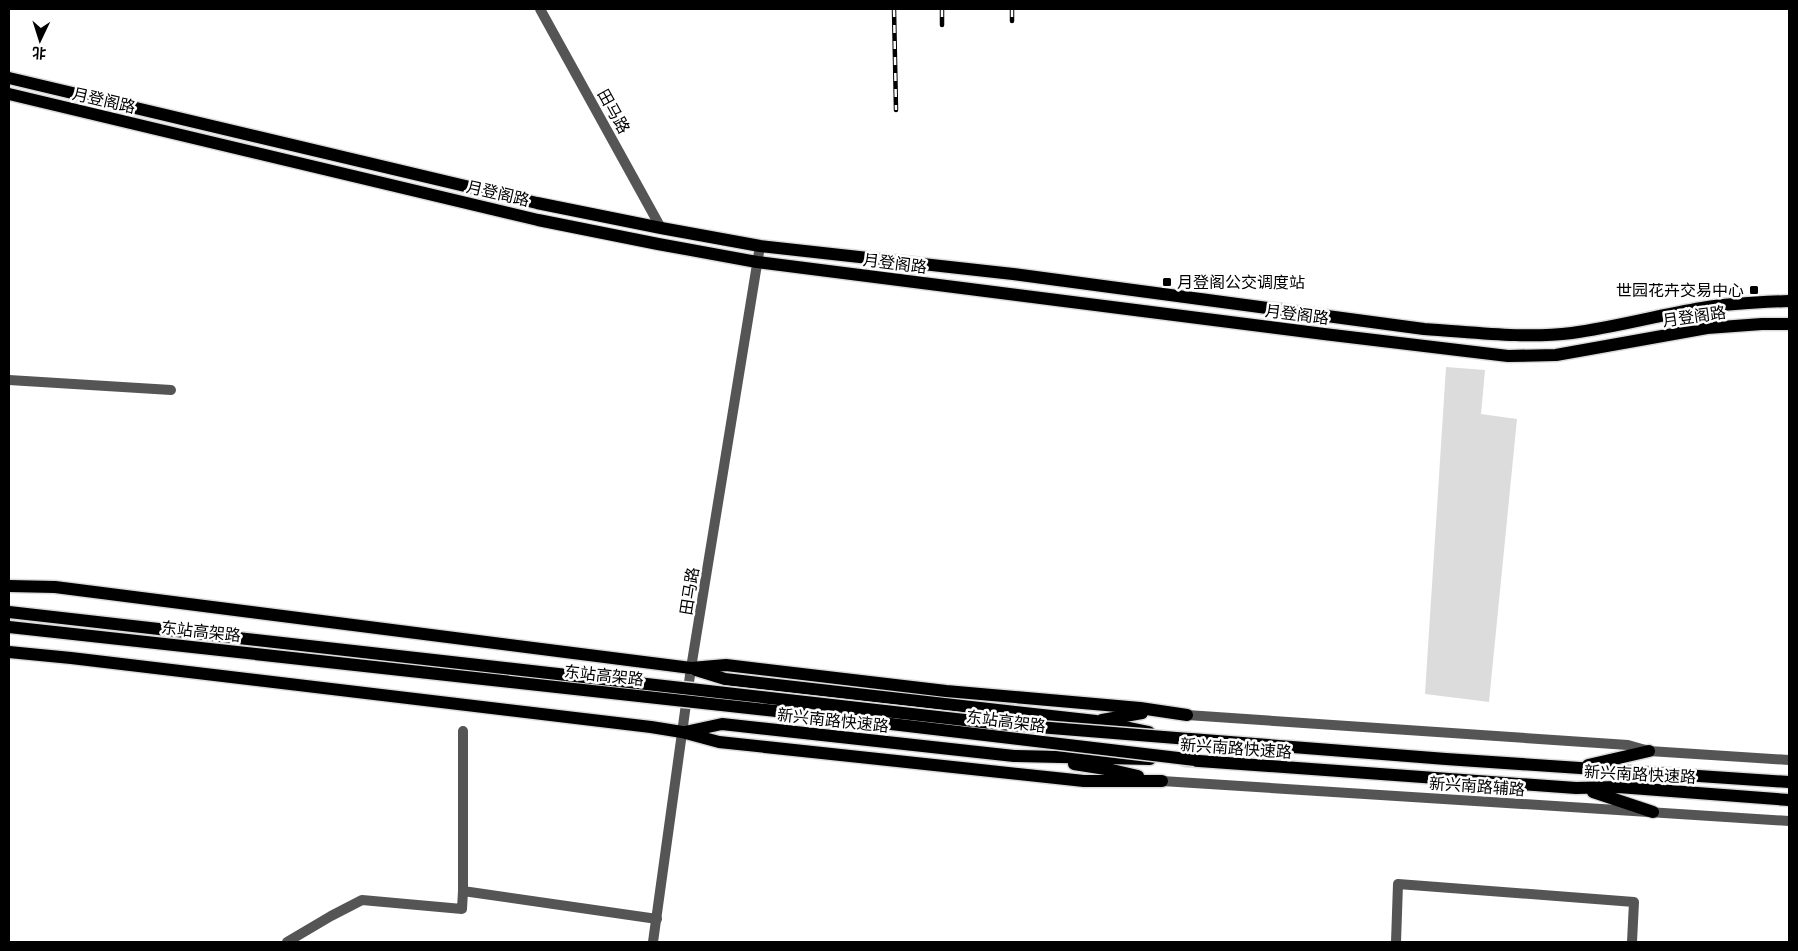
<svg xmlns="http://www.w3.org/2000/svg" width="1798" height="951" viewBox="0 0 1798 951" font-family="Quicksand,'Noto Sans SC',sans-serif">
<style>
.green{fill:#dcdcdc}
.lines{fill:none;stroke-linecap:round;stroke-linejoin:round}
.major-casing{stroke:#dbdbdb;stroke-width:15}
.minor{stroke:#555;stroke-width:10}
.major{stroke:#000;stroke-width:12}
.rail-casing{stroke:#000;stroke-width:4.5}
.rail{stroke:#fff;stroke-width:2.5;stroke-dasharray:8;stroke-linecap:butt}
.major-bridge-casing{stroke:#dbdbdb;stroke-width:15;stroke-linecap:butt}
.major-bridge{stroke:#000;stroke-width:12}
.poi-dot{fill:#000;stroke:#fff;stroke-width:2}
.labels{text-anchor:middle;stroke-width:5;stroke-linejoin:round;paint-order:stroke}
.street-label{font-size:16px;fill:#000;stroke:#fff}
.poi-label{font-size:16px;fill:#000;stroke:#fff;text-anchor:start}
</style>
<rect width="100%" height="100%" fill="#fff"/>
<!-- green -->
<path class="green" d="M1446 367 1485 370 1481 414 1517 419 1489 702 1425 694Z"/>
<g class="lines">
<!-- major casing -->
<g class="major-casing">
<g id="major">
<path d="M9 78 537 203 661 228 760 246 1013 274 1424 329C1473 332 1523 339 1572 333 1616 327 1659 315 1702 308 1731 303 1760 302 1789 301"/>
<path d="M9 94 538 220 658 244 757 262 1324 334 1508 356 1556 355 1707 328 1762 324H1789"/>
<path d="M9 586 55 587 691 668 726 665 946 691 1140 708 1187 715"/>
<path d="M9 652 71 658 651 727 682 732 719 742 1084 781H1162"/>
<path d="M696 670 725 679 1096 721 1149 732"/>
<path d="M1102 720 1142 713"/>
<path d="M685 732 722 724 1014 756 1150 759"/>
<path d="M1178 738 1446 759 1789 782"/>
<path d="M1185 760 1576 788 1618 787 1789 800"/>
<path d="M1074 764 1112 770 1138 776"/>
<path d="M1588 765 1649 751"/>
<path d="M1593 792 1653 812"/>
</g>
</g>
<!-- minor -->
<g class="minor">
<path d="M540 9 661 228"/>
<path d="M9 380 171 390"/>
<path d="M1187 715 1628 745 1649 751 1789 760"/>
<path d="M463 731V891L657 919"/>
<path d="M1162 781 1789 821"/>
<path d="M287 942 331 916 362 900 462 909 463 891"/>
<path d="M653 942 691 668 760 246"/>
<path d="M1396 942 1398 884 1634 902 1632 942"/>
</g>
<!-- major -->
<use href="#major" class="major"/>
<!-- rail casing -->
<g class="rail-casing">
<g id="rail">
<path d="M894 9 896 110"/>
<path d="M942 9V25"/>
<path d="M1012 9V21"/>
</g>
</g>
<!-- rail -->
<use href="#rail" class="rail"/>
<!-- major-bridge casing -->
<g class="major-bridge-casing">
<g id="major-bridge">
<path d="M9 612 1000 724 1189 739"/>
<path d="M9 627C404 668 800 712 1195 760"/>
</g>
</g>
<!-- major-bridge -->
<use href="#major-bridge" class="major-bridge"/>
</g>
<!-- markers -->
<g class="poi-dot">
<rect x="1162" y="277" width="10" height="10" rx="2.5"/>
<rect x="1749" y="285" width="10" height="10" rx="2.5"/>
</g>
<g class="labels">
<!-- street labels -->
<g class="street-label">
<text transform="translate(104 100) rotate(13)" y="6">月登阁路</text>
<text transform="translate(614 111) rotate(61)" y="6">田马路</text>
<text transform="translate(498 193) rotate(13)" y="6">月登阁路</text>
<text transform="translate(895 263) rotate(7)" y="6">月登阁路</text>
<text transform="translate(1297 314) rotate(7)" y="6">月登阁路</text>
<text transform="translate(1694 316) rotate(-8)" y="6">月登阁路</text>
<text transform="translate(689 591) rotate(-81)" y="6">田马路</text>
<text transform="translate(201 631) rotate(6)" y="6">东站高架路</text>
<text transform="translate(604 675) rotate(6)" y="6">东站高架路</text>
<text transform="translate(833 720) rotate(6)" y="6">新兴南路快速路</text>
<text transform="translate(1006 721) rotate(7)" y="6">东站高架路</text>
<text transform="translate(1236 748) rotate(4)" y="6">新兴南路快速路</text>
<text transform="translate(1640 774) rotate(3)" y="6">新兴南路快速路</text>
<text transform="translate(1477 786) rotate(4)" y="6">新兴南路辅路</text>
</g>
<!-- poi labels -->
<g class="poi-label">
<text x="1177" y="288">月登阁公交调度站</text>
<text x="1744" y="296" text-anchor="end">世园花卉交易中心</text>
</g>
</g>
<!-- border -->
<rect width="1798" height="951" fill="none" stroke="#000000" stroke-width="20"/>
<!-- north arrow -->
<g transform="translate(40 40) rotate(184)" stroke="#ffffff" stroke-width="4" paint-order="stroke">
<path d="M0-4L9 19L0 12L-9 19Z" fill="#000000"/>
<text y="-8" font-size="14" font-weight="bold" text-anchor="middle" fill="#000000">北</text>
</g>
</svg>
